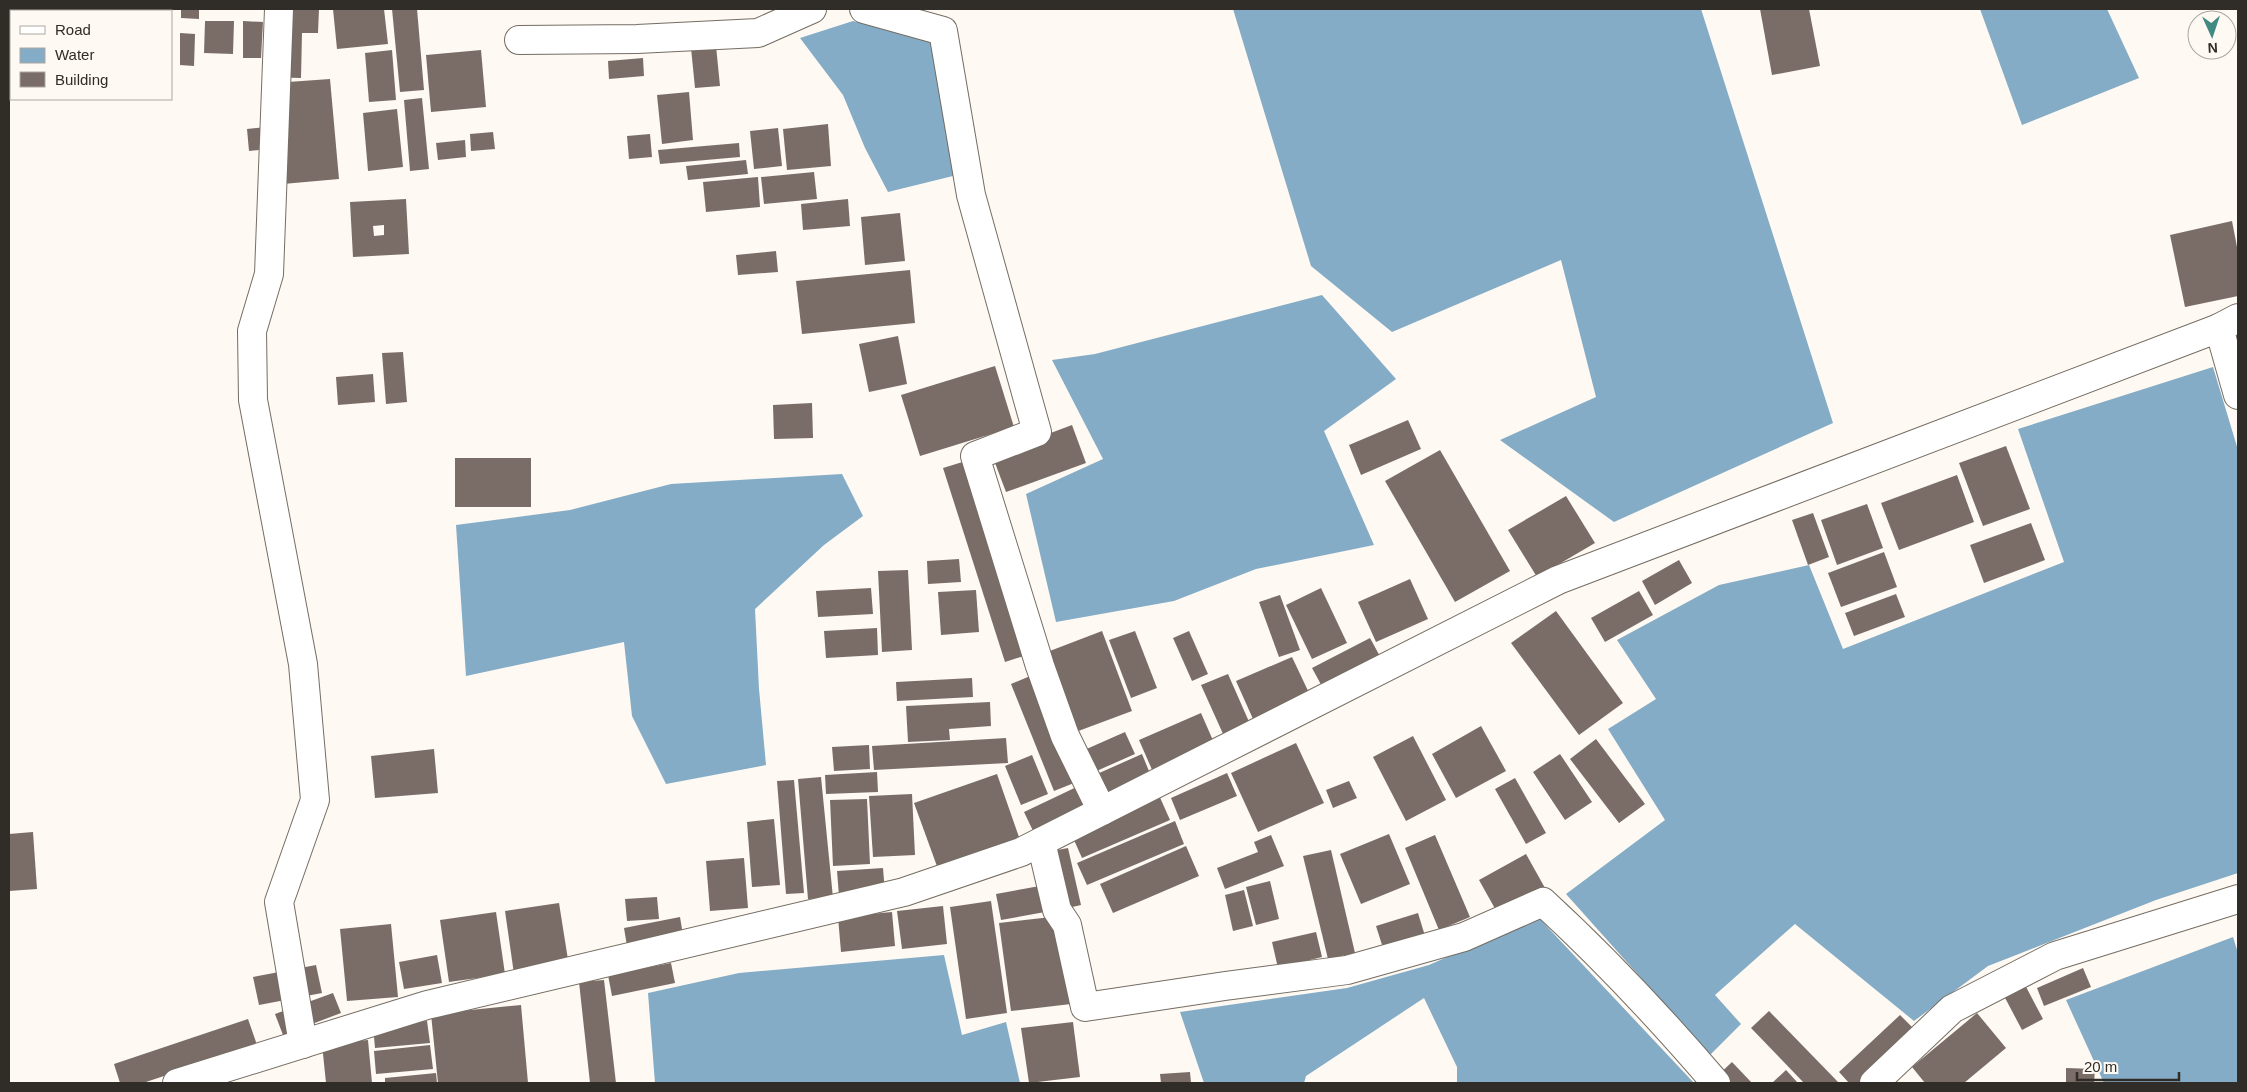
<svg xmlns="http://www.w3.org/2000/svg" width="2247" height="1092" viewBox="0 0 2247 1092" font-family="Arial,sans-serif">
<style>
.water{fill:#84acc6}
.building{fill:#7a6d68;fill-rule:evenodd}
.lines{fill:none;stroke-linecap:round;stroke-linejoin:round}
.street-casing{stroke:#756d63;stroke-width:30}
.street{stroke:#fff;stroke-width:28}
</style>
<rect width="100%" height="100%" fill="#fef9f2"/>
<!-- water -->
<g class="water">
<path d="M1233 9H1701L1833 423 1614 522 1500 440 1596 397 1561 260 1392 332 1311 266Z"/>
<path d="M1980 9H2107L2139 78 2022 125Z"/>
<path d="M853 21 931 40 957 175 888 192 865 148 843 95 800 38Z"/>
<path d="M1322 295 1396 379 1324 431 1374 545 1256 569 1174 601 1056 622 1026 494 1103 459 1052 360 1095 354Z"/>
<path d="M2213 367 2238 450V873L2156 900 1988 966 1914 1021 1795 924 1715 995 1741 1024 1710 1055 1566 894 1665 820 1608 729 1656 699 1617 640 1719 585 1809 565 1843 649 2064 562 2018 429Z"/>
<path d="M842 474 863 516 824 545 755 609 759 689 766 765 666 784 632 716 624 642 466 676 456 525 570 510 671 484Z"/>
<path d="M1538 917 1694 1083H1457V1067L1424 998 1306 1076 1304 1083H1204L1180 1012 1347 988 1429 965Z"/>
<path d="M2233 937 2238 953V1083H2104L2066 1000Z"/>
<path d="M944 955 962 1035 1006 1022 1020 1083H655L648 993 739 973Z"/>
</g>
<!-- building -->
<g class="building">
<path d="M181 9H199V19L181 18Z"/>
<path d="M266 9H319L318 33H302L301 78 265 77Z"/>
<path d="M333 9H384L388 44 337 49Z"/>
<path d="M392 9H417L424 90 400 92Z"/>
<path d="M1760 9H1809L1820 66 1772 75Z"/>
<path d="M205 21H234L233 54 204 53Z"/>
<path d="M243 21 263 22 261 58H243Z"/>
<path d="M180 33 195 34 194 66 180 65Z"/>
<path d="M716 46 720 86 695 88 691 48Z"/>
<path d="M392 50 396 100 369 102 365 53Z"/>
<path d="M481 50 486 107 431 112 426 55Z"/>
<path d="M643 58 644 76 609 79 608 61Z"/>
<path d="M330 79 339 179 283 184 274 83Z"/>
<path d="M689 92 693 140 662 144 657 95Z"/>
<path d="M422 98 429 169 410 171 404 100Z"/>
<path d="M397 109 403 167 368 171 363 113Z"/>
<path d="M828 124 831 166 787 170 783 129Z"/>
<path d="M267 127 269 149 249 151 247 129Z"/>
<path d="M778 128 782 166 754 169 750 131Z"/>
<path d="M493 132 495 149 471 151 470 134Z"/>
<path d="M650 134 652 157 629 159 627 136Z"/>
<path d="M465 140 466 157 438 160 436 143Z"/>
<path d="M739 143 740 157 660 164 658 150Z"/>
<path d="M746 160 748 174 688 180 686 166Z"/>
<path d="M814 172 817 199 764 204 761 177Z"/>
<path d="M758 177 760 207 706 212 703 182Z"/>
<path d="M406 199 409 254 353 257 350 202ZM384 225V235L374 236 373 226Z"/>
<path d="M848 199 850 226 803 230 801 204Z"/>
<path d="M900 213 905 261 865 265 861 217Z"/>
<path d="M2232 221 2238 252V296L2185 307 2170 235Z"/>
<path d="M776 251 778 272 738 275 736 255Z"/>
<path d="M910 270 915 323 802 334 796 281Z"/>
<path d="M898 336 907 384 869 392 859 344Z"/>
<path d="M403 352 407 402 386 404 382 353Z"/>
<path d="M995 366 1014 427 920 456 901 395Z"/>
<path d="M373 374 375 402 338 405 336 377Z"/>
<path d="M812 403 813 438 774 439 773 405Z"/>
<path d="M1408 420 1421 449 1361 475 1349 445Z"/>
<path d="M1072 425 1086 463 1006 492 992 455Z"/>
<path d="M2006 446 2030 509 1983 526 1959 463Z"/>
<path d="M1440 450 1510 571 1455 602 1385 481Z"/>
<rect x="455" y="458" width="76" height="49"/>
<path d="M969 460 1030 654 1005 662 943 468Z"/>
<path d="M1957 475 1974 522 1899 550 1881 503Z"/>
<path d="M1566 496 1595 543 1537 577 1508 530Z"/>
<path d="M1867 504 1883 548 1837 565 1821 520Z"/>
<path d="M1813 513 1829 557 1808 565 1792 520Z"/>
<path d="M2031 523 2045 560 1984 583 1970 545Z"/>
<path d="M1884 552 1897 587 1841 607 1828 573Z"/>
<path d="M959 559 961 582 928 584 927 561Z"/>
<path d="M1679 560 1692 583 1655 605 1642 581Z"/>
<path d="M908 570 912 650 882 652 878 571Z"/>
<path d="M1410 579 1428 619 1376 642 1358 602Z"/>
<path d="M871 588 873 614 818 617 816 591Z"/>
<path d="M1321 588 1347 643 1312 659 1286 605Z"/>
<path d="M976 590 979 632 941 635 938 592Z"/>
<path d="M1639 591 1653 615 1605 642 1591 618Z"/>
<path d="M1896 594 1905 617 1854 636 1845 613Z"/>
<path d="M1280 595 1300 650 1279 657 1259 602Z"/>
<path d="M1556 611 1623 703 1579 735 1511 643Z"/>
<path d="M877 628 878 655 826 658 824 631Z"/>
<path d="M1102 631 1132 711 1073 733 1042 654Z"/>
<path d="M1135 631 1157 688 1131 698 1109 640Z"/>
<path d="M1189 631 1208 674 1192 681 1173 638Z"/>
<path d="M1370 638 1382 660 1324 690 1312 668Z"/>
<path d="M1292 657 1310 695 1253 719 1236 681Z"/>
<path d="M1035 674 1079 781 1054 791 1011 684Z"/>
<path d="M1228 674 1250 724 1224 736 1201 685Z"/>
<path d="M972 678 973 697 897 701 896 682Z"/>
<path d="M990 702 991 726 949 729 950 740 908 742 906 706Z"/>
<path d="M1201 713 1215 745 1153 772 1139 740Z"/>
<path d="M1481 726 1506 771 1456 798 1432 754Z"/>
<path d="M1125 732 1135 754 1092 773 1082 751Z"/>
<path d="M1413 736 1446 800 1406 821 1373 757Z"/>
<path d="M1006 738 1008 763 874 770 872 746Z"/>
<path d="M1596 739 1645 804 1619 823 1570 759Z"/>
<path d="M1296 743 1324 803 1258 832 1231 773Z"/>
<path d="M869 745 870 769 834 771 832 747Z"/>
<path d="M434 749 438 793 375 798 371 756Z"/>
<path d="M1142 754 1151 776 1106 796 1097 774Z"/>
<path d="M1560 754 1592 802 1565 820 1533 772Z"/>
<path d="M1032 755 1048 794 1021 805 1005 766Z"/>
<path d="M877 772 878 792 826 794 825 775Z"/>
<path d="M1227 773 1237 796 1180 820 1171 798Z"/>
<path d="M997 774 1020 840 938 869 914 803Z"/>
<path d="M821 777 833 898 808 899 798 779Z"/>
<path d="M1515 778 1546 833 1526 844 1495 789Z"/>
<path d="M794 780 804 893 786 894 777 781Z"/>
<path d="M1349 781 1357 798 1333 808 1326 790Z"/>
<path d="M1085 783 1095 804 1034 833 1024 812Z"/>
<path d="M1158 793 1170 820 1082 858 1070 831Z"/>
<path d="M912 794 915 855 873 857 869 796Z"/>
<path d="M867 799 870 864 833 866 830 800Z"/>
<path d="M774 819 780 885 752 887 747 822Z"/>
<path d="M1175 821 1184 844 1087 885 1077 863Z"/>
<path d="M33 832 37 889 9 891V834Z"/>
<path d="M1389 834 1410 884 1361 904 1340 854Z"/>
<path d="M1271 835 1284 866 1225 889 1217 868 1258 852 1254 842Z"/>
<path d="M1435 835 1470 917 1439 930 1405 848Z"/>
<path d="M1186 846 1199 876 1113 913 1100 884Z"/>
<path d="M1068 848 1081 905 1059 910 1047 852Z"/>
<path d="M1331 850 1355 953 1328 959 1303 856Z"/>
<path d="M1526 854 1545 888 1498 914 1479 880Z"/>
<path d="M744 858 748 908 710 911 706 861Z"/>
<path d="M883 868 885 893 839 896 837 871Z"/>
<path d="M1270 881 1279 919 1256 925 1246 887Z"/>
<path d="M1051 884 1056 910 1001 920 996 894Z"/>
<path d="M1244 890 1253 926 1233 931 1225 895Z"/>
<path d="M657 897 659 919 627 921 625 899Z"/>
<path d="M991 901 1007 1013 966 1019 950 907Z"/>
<path d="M559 903 569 966 514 974 505 911Z"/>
<path d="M943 906 947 944 902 949 897 911Z"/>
<path d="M496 912 505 974 449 982 440 920Z"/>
<path d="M892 912 895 946 841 952 838 917Z"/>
<path d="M1418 913 1425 936 1383 948 1376 926Z"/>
<path d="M1060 916 1071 1004 1011 1011 999 923Z"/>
<path d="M680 917 683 935 627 946 624 928Z"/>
<path d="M391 924 398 997 347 1001 340 929Z"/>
<path d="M1316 932 1322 957 1278 968 1272 942Z"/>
<path d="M437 955 442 983 404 989 399 962Z"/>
<path d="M671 963 675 983 612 996 608 975Z"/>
<path d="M316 965 322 993 259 1005 253 977Z"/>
<path d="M2083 968 2091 987 2044 1006 2037 988Z"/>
<path d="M604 980 616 1083H590L579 982Z"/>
<path d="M2024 983 2043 1019 2022 1030 2003 994Z"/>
<path d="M333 993 341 1013 283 1035 275 1014Z"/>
<path d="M521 1005 528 1083H438L431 1014Z"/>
<path d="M1769 1011 1839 1083H1804L1751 1028Z"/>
<path d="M1977 1013 2006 1048 1964 1083H1925L1912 1067Z"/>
<path d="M1900 1015 1917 1032 1863 1083H1849L1839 1072Z"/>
<path d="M248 1019 257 1045 143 1083H120L114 1064Z"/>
<path d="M427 1021 430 1043 375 1048 373 1026Z"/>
<path d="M1073 1022 1080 1077 1029 1083 1021 1028Z"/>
<path d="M368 1040 372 1083H326L322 1044Z"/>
<path d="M430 1045 433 1069 376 1074 374 1051Z"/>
<path d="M1732 1062 1752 1083H1719L1714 1079Z"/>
<path d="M2066 1068 2095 1069 2094 1083H2066Z"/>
<path d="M1786 1070 1798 1083H1772Z"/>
<path d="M1190 1072 1191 1083H1161L1160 1074Z"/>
<path d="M436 1073 437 1083H385V1078Z"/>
</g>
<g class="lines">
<!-- street casing -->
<g class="street-casing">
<g id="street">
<path d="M279 9 269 274 252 331 253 400 303 664 315 800 279 902 303 1044"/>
<path d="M864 9 943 31 971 195 1037 432 975 456 1040 666 1065 736 1102 811"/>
<path d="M519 40 637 39 758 33 812 9"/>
<path d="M2219 328 2238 395"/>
<path d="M1041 842 1057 910 1067 925 1085 1007 1225 986 1347 970 1464 937 1543 902C1604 958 1662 1020 1716 1083"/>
<path d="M177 1083 427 1005 904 892 1021 852 1558 580 2219 328 2238 318"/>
<path d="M1874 1083 1952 1009 2055 956 2238 899"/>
</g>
</g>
<!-- street -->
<use href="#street" class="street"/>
</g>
<!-- border -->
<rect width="2247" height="1092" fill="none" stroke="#302c28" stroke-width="20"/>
<!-- legend -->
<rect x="10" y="10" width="162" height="90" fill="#fef9f2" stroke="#aca7a1"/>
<rect x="20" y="26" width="25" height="8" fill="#ffffff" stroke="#aca7a1"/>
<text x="55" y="35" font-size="15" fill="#302c28">Road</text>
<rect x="20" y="48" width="25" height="15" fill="#84acc6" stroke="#aca7a1"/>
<text x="55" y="60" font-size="15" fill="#302c28">Water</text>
<rect x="20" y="72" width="25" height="15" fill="#7a6d68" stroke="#aca7a1"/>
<text x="55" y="85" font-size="15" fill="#302c28">Building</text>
<!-- north arrow -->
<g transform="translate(2212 35) rotate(177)"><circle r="24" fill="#fef9f2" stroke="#aca7a1"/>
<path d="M0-4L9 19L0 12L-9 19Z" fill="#428982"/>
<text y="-8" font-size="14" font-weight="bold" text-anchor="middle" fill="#302c28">N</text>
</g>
<!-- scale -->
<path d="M2077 1072v8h102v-8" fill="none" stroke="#302c28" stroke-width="2.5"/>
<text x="2084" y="1072" font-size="15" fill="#302c28" stroke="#fef9f2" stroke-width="4" paint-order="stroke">20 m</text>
</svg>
